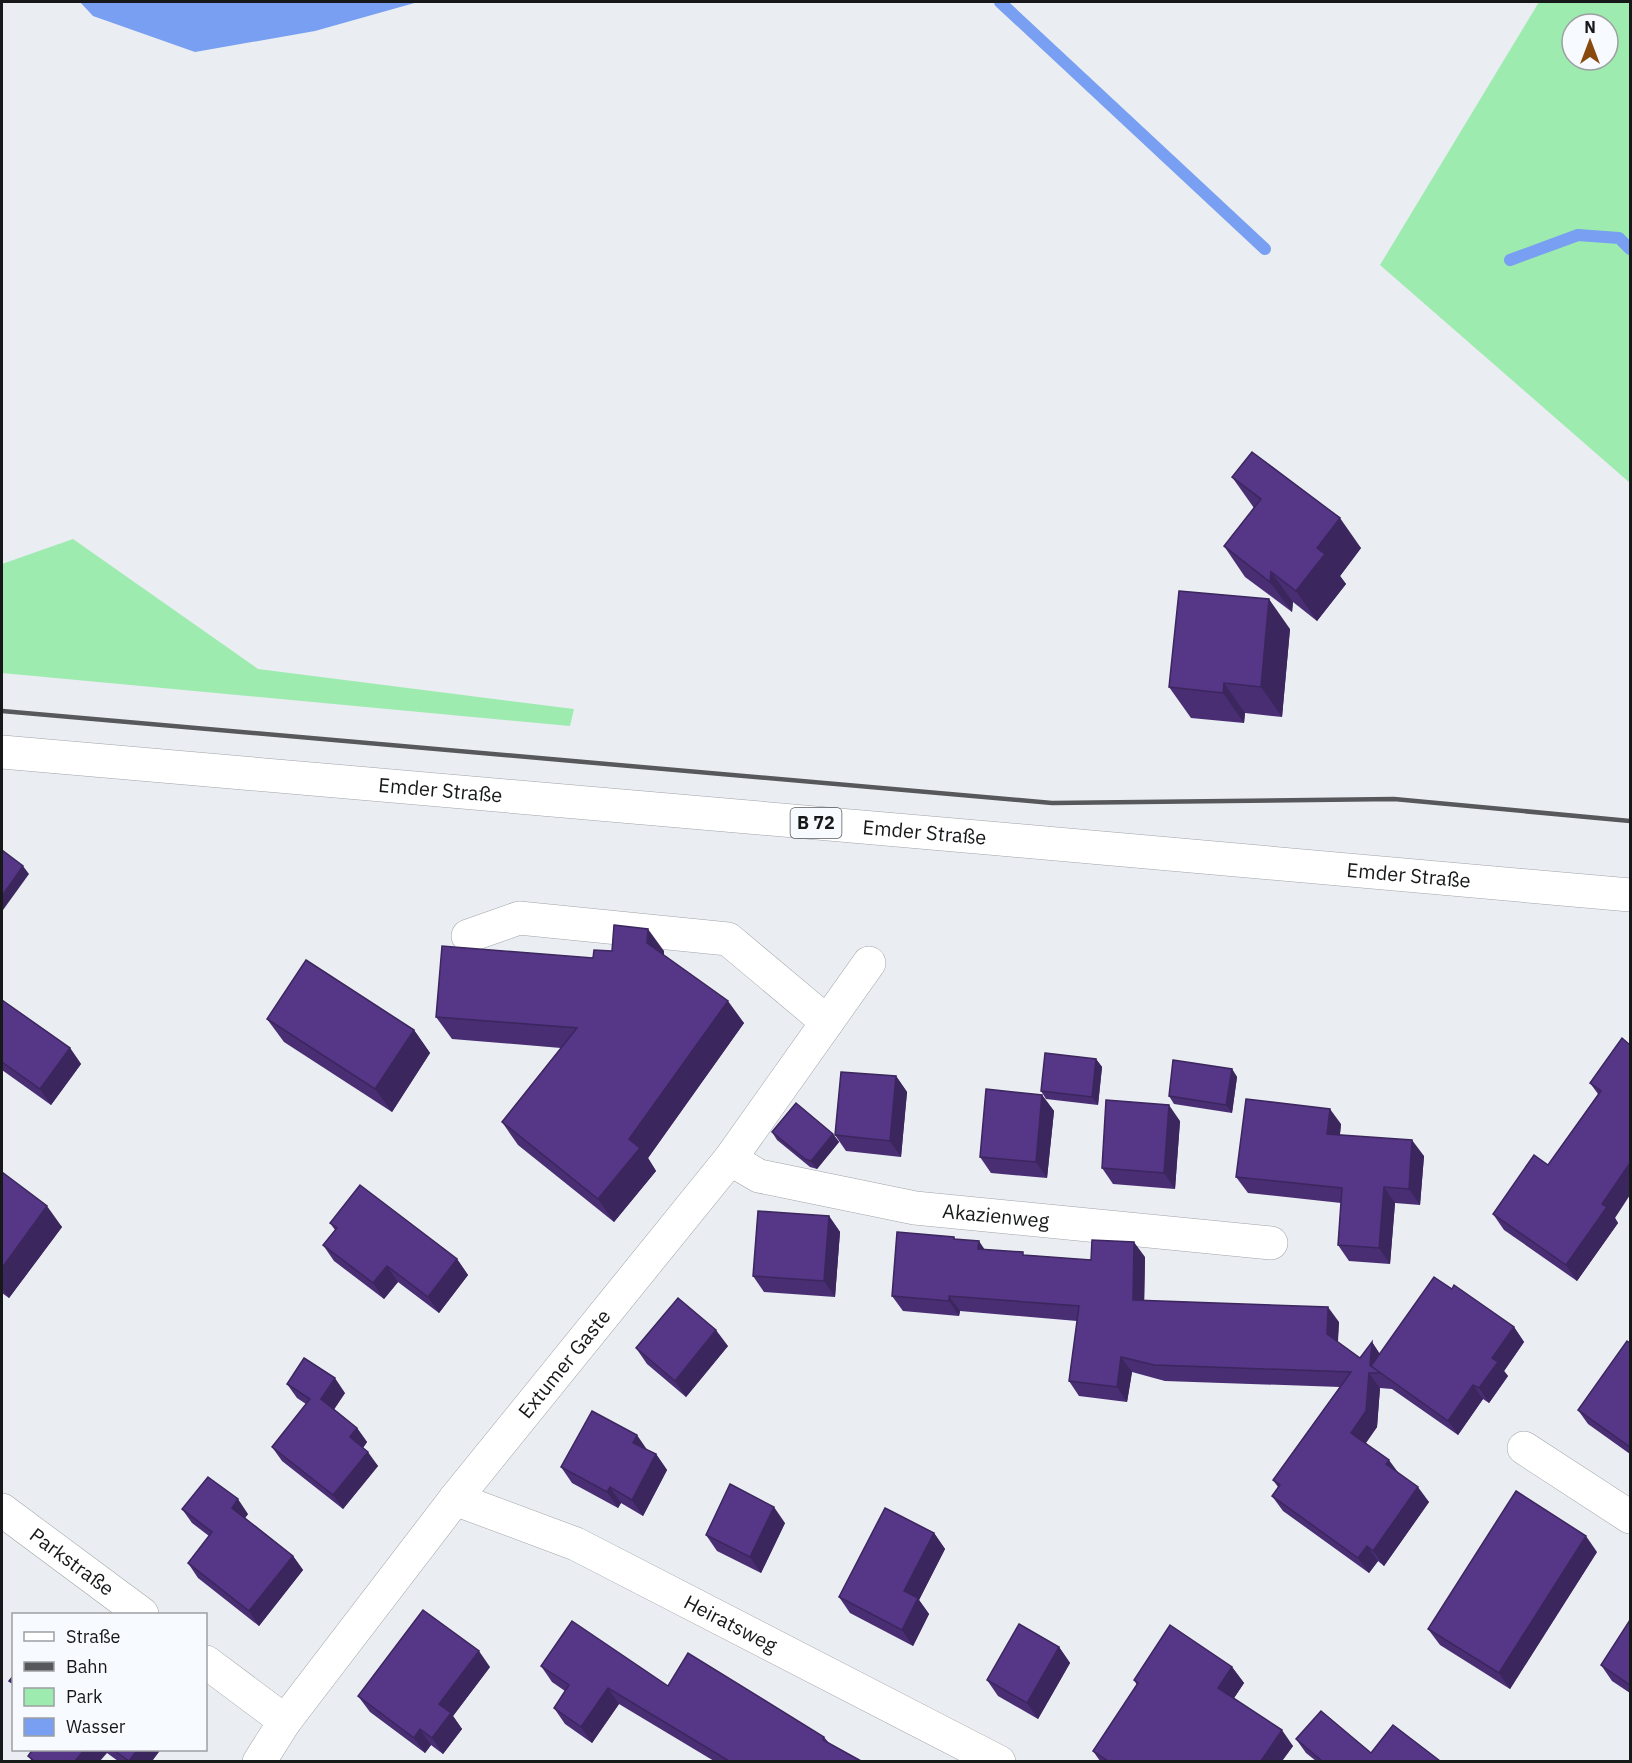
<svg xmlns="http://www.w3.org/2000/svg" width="1632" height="1763" viewBox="0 0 1632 1763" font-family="'IBM Plex Sans',sans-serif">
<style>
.green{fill:#9eebb0;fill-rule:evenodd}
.water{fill:#789ff2}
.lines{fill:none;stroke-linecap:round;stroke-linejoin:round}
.stream{stroke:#789ff2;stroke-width:12}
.street-casing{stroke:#a0a3a8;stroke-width:34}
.primary-casing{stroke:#a0a3a8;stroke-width:34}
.street{stroke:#fff;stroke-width:33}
.primary{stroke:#fff;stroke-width:33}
.rail{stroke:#56585b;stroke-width:4.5}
.wall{fill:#492e74}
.shaded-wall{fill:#3c265e}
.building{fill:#553687;stroke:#3c265e;stroke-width:1.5}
.labels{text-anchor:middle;stroke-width:6;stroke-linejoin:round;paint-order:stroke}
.shield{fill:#f7fafe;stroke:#5a5c5e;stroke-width:1.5}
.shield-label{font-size:18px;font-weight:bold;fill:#17181a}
.street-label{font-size:20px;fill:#17181a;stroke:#f7fafe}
</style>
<rect width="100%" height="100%" fill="#eaedf2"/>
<!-- green -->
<g class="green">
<path d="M1539 2H1630V483L1380 265ZM1572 24H1608V60H1572Z"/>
<path d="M73 539 258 669 574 709 570 726 2 673V564Z"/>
</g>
<!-- water -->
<path class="water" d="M80 2H418L315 31 195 52 93 16Z"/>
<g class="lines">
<!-- stream -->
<g class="stream">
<path d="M1000 2 1265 249"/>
<path d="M1510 260 1578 235 1619 238 1630 249"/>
</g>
<!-- street casing -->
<g class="street-casing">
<g id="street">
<path d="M468 936 519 918 728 939 827 1022"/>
<path id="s1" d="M730 1159 759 1176 915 1208 1271 1243"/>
<path d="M1524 1448 1630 1517"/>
<path id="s2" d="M455 1499 576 1544 999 1762"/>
<path id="s3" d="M2 1510 142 1614"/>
<path d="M206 1662 285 1721"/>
<path id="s4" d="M259 1762 285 1721 455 1499 730 1159 869 963"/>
</g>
</g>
<!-- primary casing -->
<g class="primary-casing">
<g id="primary">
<path id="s5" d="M2 752 1000 839 1630 895"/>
</g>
</g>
<!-- street -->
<use href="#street" class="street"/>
<!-- primary -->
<use href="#primary" class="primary"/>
<!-- rail -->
<path class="rail" d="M2 711 1052 803 1394 799 1630 821"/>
</g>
<!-- wall -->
<g class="wall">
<path d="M1232 477 1361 548 1340 576 1346 584 1317 621 1293 602 1292 612 1245 577 1224 546 1254 508Z"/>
<path d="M1290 629 1282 717 1245 713 1244 723 1191 718 1169 687Z"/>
<path d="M612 951H664V955L744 1023 648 1158 656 1171 614 1222 518 1145 502 1122 561 1048 452 1039 436 1017Z"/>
<path d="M2 1000 70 1048 81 1064 51 1105 2 1070Z"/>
<path d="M267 1019 414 1030 430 1053 392 1112 284 1042Z"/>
<path d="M1622 1038 1615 1218 1618 1223 1577 1281 1504 1230 1493 1214 1548 1165 1598 1094 1590 1083Z"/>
<path d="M1096 1059 1102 1067 1098 1105 1046 1099 1041 1091Z"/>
<path d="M1232 1069 1237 1077 1232 1113 1174 1104 1169 1096Z"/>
<path d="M896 1076 907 1092 901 1157 846 1151 835 1135Z"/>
<path d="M1042 1095 1054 1111 1047 1178 991 1173 980 1157Z"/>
<path d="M1180 1121 1175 1189 1113 1184 1102 1168Z"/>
<path d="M1341 1124 1340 1135 1424 1156 1420 1205 1395 1203 1390 1264 1349 1261 1338 1245 1341 1203 1248 1193 1236 1177Z"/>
<path d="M772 1132 833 1134 839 1142 817 1169 810 1167 777 1140Z"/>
<path d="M2 1172 62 1227 9 1298 2 1293Z"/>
<path d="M829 1216 840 1232 835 1297 764 1292 753 1276Z"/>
<path d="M330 1223 457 1259 468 1275 439 1313 398 1282 384 1299 334 1261 323 1245 335 1230Z"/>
<path d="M954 1237 955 1239 984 1249 1025 1255 1091 1260 1145 1257 1144 1300 1339 1322 1338 1342 1360 1358 1372 1342 1380 1354 1452 1289 1514 1327 1524 1342 1504 1371 1508 1376 1489 1403 1483 1399 1458 1435 1392 1389 1380 1388 1377 1427 1366 1443 1429 1502 1384 1566 1378 1561 1369 1573 1283 1511 1272 1496 1278 1487 1273 1480 1340 1387 1165 1381 1132 1372 1127 1402 1079 1396 1069 1381 1077 1321 960 1311 959 1316 903 1311 892 1296Z"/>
<path d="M1630 1343V1454L1588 1424 1578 1410Z"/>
<path d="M728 1346 686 1397 647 1364 636 1348Z"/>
<path d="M287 1384 345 1393 334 1409 357 1428 367 1442 363 1448 378 1466 343 1509 282 1461 272 1447 306 1404 297 1398Z"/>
<path d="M648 1450 656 1454 667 1470 643 1516 621 1503 618 1508 572 1483 561 1467Z"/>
<path d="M182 1509 248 1514 245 1518 293 1556 303 1570 259 1626 198 1578 188 1563 209 1536 192 1523Z"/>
<path d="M785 1523 761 1573 717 1551 706 1535Z"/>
<path d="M934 1533 945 1549 919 1600 929 1614 913 1646 850 1613 839 1597Z"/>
<path d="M1597 1552 1510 1689 1440 1645 1428 1629Z"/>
<path d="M1630 1620V1693L1612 1681 1601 1665Z"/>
<path d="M1059 1647 1070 1663 1038 1719 998 1696 987 1680Z"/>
<path d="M541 1666 668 1686 824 1737 829 1743 861 1761H714L619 1704 592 1743 565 1724 554 1708 565 1691 552 1682Z"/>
<path d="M490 1667 453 1716 462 1729 443 1754 431 1745 425 1753 370 1712 358 1696Z"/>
<path d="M1232 1667 1244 1683 1234 1698 1293 1746 1282 1761H1100L1093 1751 1137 1685 1134 1680Z"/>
<path d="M1296 1739 1371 1753 1440 1761H1316L1306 1753Z"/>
<path d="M33 1749H161L152 1761H118L107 1753 32 1761 28 1756Z"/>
</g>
<!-- shaded-wall -->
<g class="shaded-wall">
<path d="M1340 518 1361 548 1340 576 1346 584 1317 621 1296 591 1317 548Z"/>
<path d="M1271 572 1293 602 1292 612 1270 582Z"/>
<path d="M1269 599 1290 629 1282 717 1261 687Z"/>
<path d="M1224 683 1245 713 1244 723 1223 693Z"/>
<path d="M23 866 29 874 3 910 2 908V896Z"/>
<path d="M648 929 664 951 663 966 647 943Z"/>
<path d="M728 1001 744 1023 648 1158 656 1171 614 1222 598 1199 629 1139Z"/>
<path d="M414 1030 430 1053 392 1112 375 1089Z"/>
<path d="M70 1048 81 1064 51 1105 40 1089Z"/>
<path d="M1096 1059 1102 1067 1098 1105 1092 1097Z"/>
<path d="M1232 1069 1237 1077 1232 1113 1226 1105Z"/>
<path d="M896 1076 907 1092 901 1157 890 1141Z"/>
<path d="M1042 1095 1054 1111 1047 1178 1036 1162Z"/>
<path d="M1169 1105 1180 1121 1175 1189 1164 1173Z"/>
<path d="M1330 1109 1341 1124 1338 1150 1327 1134Z"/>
<path d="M833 1134 839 1142 817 1169 811 1161Z"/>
<path d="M1412 1140 1424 1156 1420 1205 1409 1189Z"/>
<path d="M1630 1163V1195L1615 1218 1618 1223 1577 1281 1566 1265 1602 1204Z"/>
<path d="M1384 1187 1395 1203 1390 1264 1379 1248Z"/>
<path d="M47 1206 62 1227 9 1298 2 1288V1268Z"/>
<path d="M829 1216 840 1232 835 1297 824 1281Z"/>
<path d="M979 1241 989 1256 978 1249Z"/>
<path d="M1134 1242 1145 1257 1144 1315 1133 1300Z"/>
<path d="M457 1259 468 1275 439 1313 428 1297Z"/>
<path d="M387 1266 398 1282 384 1299 373 1283Z"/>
<path d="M949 1296 960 1311 959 1316 949 1301Z"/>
<path d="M1328 1307 1339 1322 1337 1350 1327 1334Z"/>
<path d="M1514 1327 1524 1342 1504 1371 1508 1376 1489 1403 1479 1388 1492 1358Z"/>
<path d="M716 1330 728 1346 686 1397 675 1381Z"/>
<path d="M1372 1342 1382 1358 1371 1366 1370 1365Z"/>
<path d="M1121 1357 1132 1372 1127 1402 1117 1387Z"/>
<path d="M1369 1373 1380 1388 1377 1427 1362 1448 1351 1433Z"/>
<path d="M335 1378 345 1393 331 1414 321 1399Z"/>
<path d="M1473 1385 1483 1399 1458 1435 1448 1421Z"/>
<path d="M357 1428 367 1442 360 1452 350 1437Z"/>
<path d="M637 1435 648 1451 633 1443Z"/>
<path d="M368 1452 378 1466 343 1509 333 1495Z"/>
<path d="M656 1454 667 1470 643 1516 632 1500Z"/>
<path d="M1389 1460 1400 1475 1386 1464Z"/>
<path d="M610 1487 621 1503 618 1508 607 1492Z"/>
<path d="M1418 1487 1429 1502 1384 1566 1373 1551Z"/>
<path d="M238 1499 248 1514 242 1522 232 1508Z"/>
<path d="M774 1507 785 1523 761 1573 750 1557Z"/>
<path d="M934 1533 945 1549 919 1600 929 1614 913 1646 902 1630 904 1591Z"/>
<path d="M1586 1536 1597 1552 1510 1689 1499 1673Z"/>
<path d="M1367 1546 1378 1561 1369 1573 1358 1558Z"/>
<path d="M293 1556 303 1570 259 1626 249 1611Z"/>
<path d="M1059 1647 1070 1663 1038 1719 1027 1703Z"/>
<path d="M479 1651 490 1667 453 1716 462 1729 443 1754 432 1738 439 1704Z"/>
<path d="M1232 1667 1244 1683 1230 1704 1218 1688Z"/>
<path d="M608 1688 619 1704 592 1743 581 1727Z"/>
<path d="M420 1729 431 1745 425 1753 414 1738Z"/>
<path d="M1282 1730 1293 1746 1282 1761H1261Z"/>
<path d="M85 1749H104L107 1753 100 1761H75Z"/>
<path d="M138 1749H161L152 1761H129Z"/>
</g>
<!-- building -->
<g class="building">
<path d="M1252 452 1340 518 1317 548 1325 554 1296 591 1271 572 1270 582 1224 546 1261 499 1232 477Z"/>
<path d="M1179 591 1269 599 1261 687 1224 683 1223 693 1169 687Z"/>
<path d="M2 850 23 866 2 896Z"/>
<path d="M614 925 648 929 647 943 728 1001 629 1139 640 1148 598 1199 502 1122 577 1028 436 1017 442 946 593 958 594 950 612 951Z"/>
<path d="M306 960 414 1030 375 1089 267 1019Z"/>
<path d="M2 1000 70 1048 40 1089 2 1062Z"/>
<path d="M1622 1038 1630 1045V1163L1602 1204 1607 1207 1566 1265 1493 1214 1534 1155 1548 1165 1601 1091 1590 1083Z"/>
<path d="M1045 1053 1096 1059 1092 1097 1041 1091Z"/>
<path d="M1173 1060 1232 1069 1226 1105 1169 1096Z"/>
<path d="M841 1072 896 1076 890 1141 835 1135Z"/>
<path d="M986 1089 1042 1095 1036 1162 980 1157Z"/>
<path d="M1246 1099 1330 1109 1327 1134 1412 1140 1409 1189 1384 1187 1379 1248 1338 1245 1342 1188 1236 1177Z"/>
<path d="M1106 1100 1169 1105 1164 1173 1102 1168Z"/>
<path d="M796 1103 833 1134 811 1161 805 1159 772 1132Z"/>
<path d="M2 1172 47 1206 2 1268Z"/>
<path d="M360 1185 457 1259 428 1297 387 1266 373 1283 323 1245 337 1228 330 1223Z"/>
<path d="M758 1211 829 1216 824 1281 753 1276Z"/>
<path d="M897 1232 954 1237V1239L979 1241 978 1249 1023 1252V1255L1091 1260 1092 1240 1134 1242 1133 1300 1328 1307 1327 1334 1360 1358 1372 1342 1370 1365 1381 1373H1369L1366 1411 1351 1433 1389 1460 1386 1464 1418 1487 1373 1551 1367 1546 1358 1558 1272 1496 1280 1485 1273 1480 1351 1372 1154 1365 1121 1357 1117 1387 1069 1381 1079 1306 949 1296V1301L892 1296Z"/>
<path d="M1434 1277 1452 1289 1454 1285 1514 1327 1492 1358 1498 1362 1479 1388 1473 1385 1448 1421 1371 1366Z"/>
<path d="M678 1298 716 1330 675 1381 636 1348Z"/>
<path d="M1627 1341 1630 1343V1447L1578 1410Z"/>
<path d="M304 1358 335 1378 321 1399 357 1428 350 1437 368 1452 333 1495 272 1447 310 1399 287 1384Z"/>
<path d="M592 1411 637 1435 633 1443 656 1454 632 1500 610 1487 607 1492 561 1467Z"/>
<path d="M208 1477 238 1499 232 1508 293 1556 249 1611 188 1563 212 1532 182 1509Z"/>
<path d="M730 1484 774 1507 750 1557 706 1535Z"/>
<path d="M1516 1491 1586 1536 1499 1673 1428 1629Z"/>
<path d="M885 1508 934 1533 904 1591 918 1598 902 1630 839 1597Z"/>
<path d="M423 1610 479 1651 439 1704 451 1713 432 1738 420 1729 414 1738 358 1696Z"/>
<path d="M1630 1620V1685L1601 1665Z"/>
<path d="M572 1621 668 1686 688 1653 824 1737 823 1740 861 1761H729L608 1688 581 1727 554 1708 569 1685 541 1666Z"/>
<path d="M1019 1624 1059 1647 1027 1703 987 1680Z"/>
<path d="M1170 1625 1232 1667 1218 1688 1282 1730 1261 1761H1108L1093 1751 1138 1683 1134 1680Z"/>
<path d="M14 1675V1684L9 1681Z"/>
<path d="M1321 1711 1371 1753 1393 1725 1440 1761H1322L1296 1739Z"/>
<path d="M33 1749H85L75 1761H32L33 1760 28 1756Z"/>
<path d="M112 1749H138L129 1761Z"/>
</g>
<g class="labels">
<!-- shield labels -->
<rect class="shield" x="790.5" y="808" width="51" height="30" rx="4.5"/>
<g class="shield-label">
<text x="816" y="829">B 72</text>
</g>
<!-- street labels -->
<g class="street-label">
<text dy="7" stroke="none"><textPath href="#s5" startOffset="440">Emder Straße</textPath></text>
<text dy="7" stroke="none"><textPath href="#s5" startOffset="926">Emder Straße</textPath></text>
<text dy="7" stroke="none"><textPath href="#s5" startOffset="1412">Emder Straße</textPath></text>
<text dy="7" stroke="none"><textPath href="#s1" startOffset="274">Akazienweg</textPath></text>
<text dy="7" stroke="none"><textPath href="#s4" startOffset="502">Extumer Gaste</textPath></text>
<text dy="7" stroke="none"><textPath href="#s3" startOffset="87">Parkstraße</textPath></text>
<text dy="7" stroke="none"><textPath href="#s2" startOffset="303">Heiratsweg</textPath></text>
</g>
</g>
<!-- border -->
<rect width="1632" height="1763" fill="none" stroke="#17181a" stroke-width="6"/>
<!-- legend -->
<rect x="12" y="1613" width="195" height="138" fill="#f7fafe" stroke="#9da0a3" stroke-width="1.5"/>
<rect x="24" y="1632" width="30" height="9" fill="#ffffff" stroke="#9da0a3" stroke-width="1.5"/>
<text x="66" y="1643" font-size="18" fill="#17181a">Straße</text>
<rect x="24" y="1662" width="30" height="9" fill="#56585b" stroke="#9da0a3" stroke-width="1.5"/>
<text x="66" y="1673" font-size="18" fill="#17181a">Bahn</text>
<rect x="24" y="1688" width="30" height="18" fill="#9eebb0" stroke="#9da0a3" stroke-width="1.5"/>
<text x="66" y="1703" font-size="18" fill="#17181a">Park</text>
<rect x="24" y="1718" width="30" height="18" fill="#789ff2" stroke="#9da0a3" stroke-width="1.5"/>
<text x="66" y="1733" font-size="18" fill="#17181a">Wasser</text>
<!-- north arrow -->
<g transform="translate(1590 42)"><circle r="28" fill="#f7fafe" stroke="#9da0a3" stroke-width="1.5"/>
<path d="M0-4.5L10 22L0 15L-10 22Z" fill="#894a0f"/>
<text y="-9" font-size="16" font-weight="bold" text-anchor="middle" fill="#17181a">N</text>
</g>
</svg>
